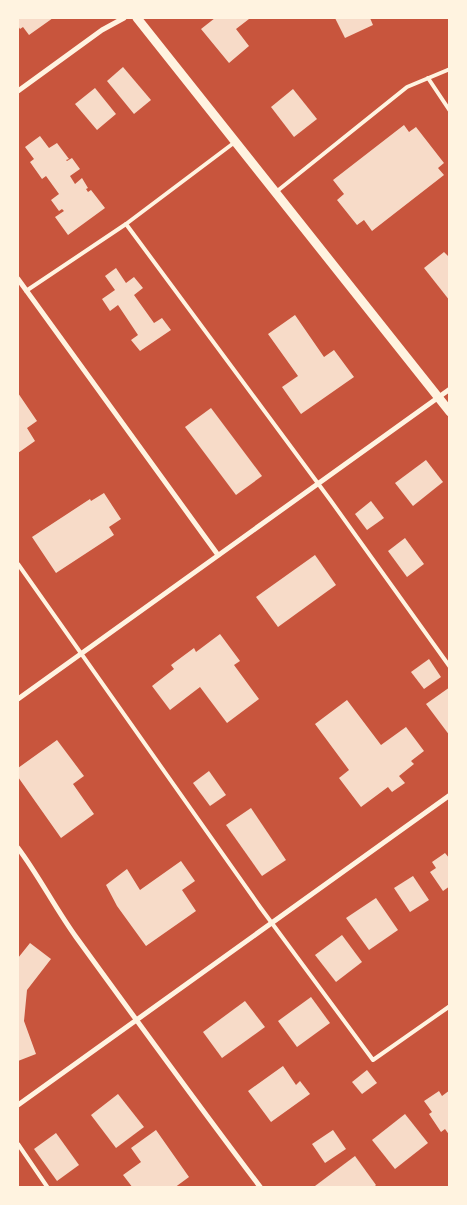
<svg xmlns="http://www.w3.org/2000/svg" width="467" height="1205" viewBox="0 0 467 1205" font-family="Arial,sans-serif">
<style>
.building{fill:#f7dbc8}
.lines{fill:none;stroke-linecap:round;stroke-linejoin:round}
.service{stroke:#fff3e0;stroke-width:4}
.minor{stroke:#fff3e0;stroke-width:5}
.tertiary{stroke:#fff3e0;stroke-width:9}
</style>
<rect width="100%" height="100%" fill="#c8553d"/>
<!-- building -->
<g class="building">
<path d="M18 18H53L29 35 23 27 20 29 18 26Z"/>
<path d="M215 18 249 19 236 29 249 46 229 63 201 29Z"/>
<path d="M335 18H370L373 25 345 38Z"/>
<path d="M123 67 151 100 134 114 107 81Z"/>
<path d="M95 88 116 114 97 130 75 104Z"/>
<path d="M293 89 317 119 294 137 271 107Z"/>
<path d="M404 125 409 132 416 127 444 163 438 168 444 175 372 231 364 220 357 225 337 200 344 194 333 180Z"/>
<path d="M40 136 49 148 57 143 69 159 66 160 67 161 72 158 80 169 70 176 75 184 82 178 88 188 86 189 88 192 91 190 105 208 68 235 55 217 64 211 62 209 59 211 51 200 59 194 46 176 42 179 30 162 34 159 25 147Z"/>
<path d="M444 252 450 258V301L424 268Z"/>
<path d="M116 268 126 283 134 277 143 288 134 295 154 323 162 318 171 330 140 351 131 340 138 335 118 305 110 311 102 299 115 290 105 276Z"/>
<path d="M295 315 324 357 334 350 354 377 301 414 282 387 298 376 268 334Z"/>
<path d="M18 393 37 421 27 428 35 441 18 453Z"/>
<path d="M211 408 262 476 236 495 185 427Z"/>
<path d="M426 460 443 482 413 506 395 483Z"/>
<path d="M104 493 121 519 109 527 114 535 56 573 32 537 90 499 91 501Z"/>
<path d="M371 501 384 518 367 530 355 514Z"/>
<path d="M405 538 424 564 407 577 388 551Z"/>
<path d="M315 555 336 585 278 627 256 597Z"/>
<path d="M220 634 240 661 234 665 259 699 227 723 200 687 170 710 152 686 174 669 171 665 194 648 196 652Z"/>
<path d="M429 659 441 677 424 689 411 672Z"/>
<path d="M450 687V736L426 704Z"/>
<path d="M347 700 381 745 406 727 424 751 411 761 414 764 399 776 405 783 392 792 388 787 361 807 339 778 349 770 315 724Z"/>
<path d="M57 740 84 776 73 784 94 814 61 838 18 777V768Z"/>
<path d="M209 771 226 795 210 806 193 783Z"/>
<path d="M251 808 286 860 262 876 226 825Z"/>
<path d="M445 853 450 859V886L443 891 430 872 436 868 432 862Z"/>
<path d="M181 861 195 881 182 890 196 911 146 946 117 906 106 885 127 869 140 890Z"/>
<path d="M413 876 429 900 410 912 394 888Z"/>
<path d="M376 898 398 930 369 950 346 918Z"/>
<path d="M342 935 362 962 336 982 315 955Z"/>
<path d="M30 943 51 959 27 990 24 1021 36 1054 18 1061V958Z"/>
<path d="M311 997 330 1023 297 1047 278 1021Z"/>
<path d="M245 1001 265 1027 222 1058 203 1032Z"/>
<path d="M283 1066 296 1085 300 1081 310 1094 271 1122 248 1091Z"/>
<path d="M367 1070 377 1083 362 1094 352 1082Z"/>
<path d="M450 1090V1136L445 1129 441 1132 429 1114 432 1112 424 1101 439 1091 442 1096Z"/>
<path d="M118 1094 144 1127 116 1148 91 1115Z"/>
<path d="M405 1114 428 1143 395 1169 372 1140Z"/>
<path d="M156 1130 189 1177 174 1188H133L123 1175 141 1162 131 1148Z"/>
<path d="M333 1130 346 1149 325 1163 312 1144Z"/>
<path d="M56 1133 79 1165 57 1181 34 1149Z"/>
<path d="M355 1156 376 1185 373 1188H316L315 1186Z"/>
</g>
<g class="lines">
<!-- service -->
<g class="service">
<path d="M428 78 450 111"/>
<path d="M276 192 407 87 450 69"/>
<path d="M126 224 331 501 450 667"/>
<path d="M26 291 126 224 235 142"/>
<path d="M18 564 260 907 373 1060 450 1006"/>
<path d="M18 1144 48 1188"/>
</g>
<!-- minor -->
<g class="minor">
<path d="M18 91 102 30 124 18"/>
<path d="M18 279 218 555"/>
<path d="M18 699 450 389"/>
<path d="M18 848C39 876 55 908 76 937 137 1021 198 1105 261 1188"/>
<path d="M18 1105 450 795"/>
</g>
<!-- tertiary -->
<path class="tertiary" d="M137 18 450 412"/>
</g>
<!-- border -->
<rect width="467" height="1205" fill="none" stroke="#fff3e0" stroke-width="38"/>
</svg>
